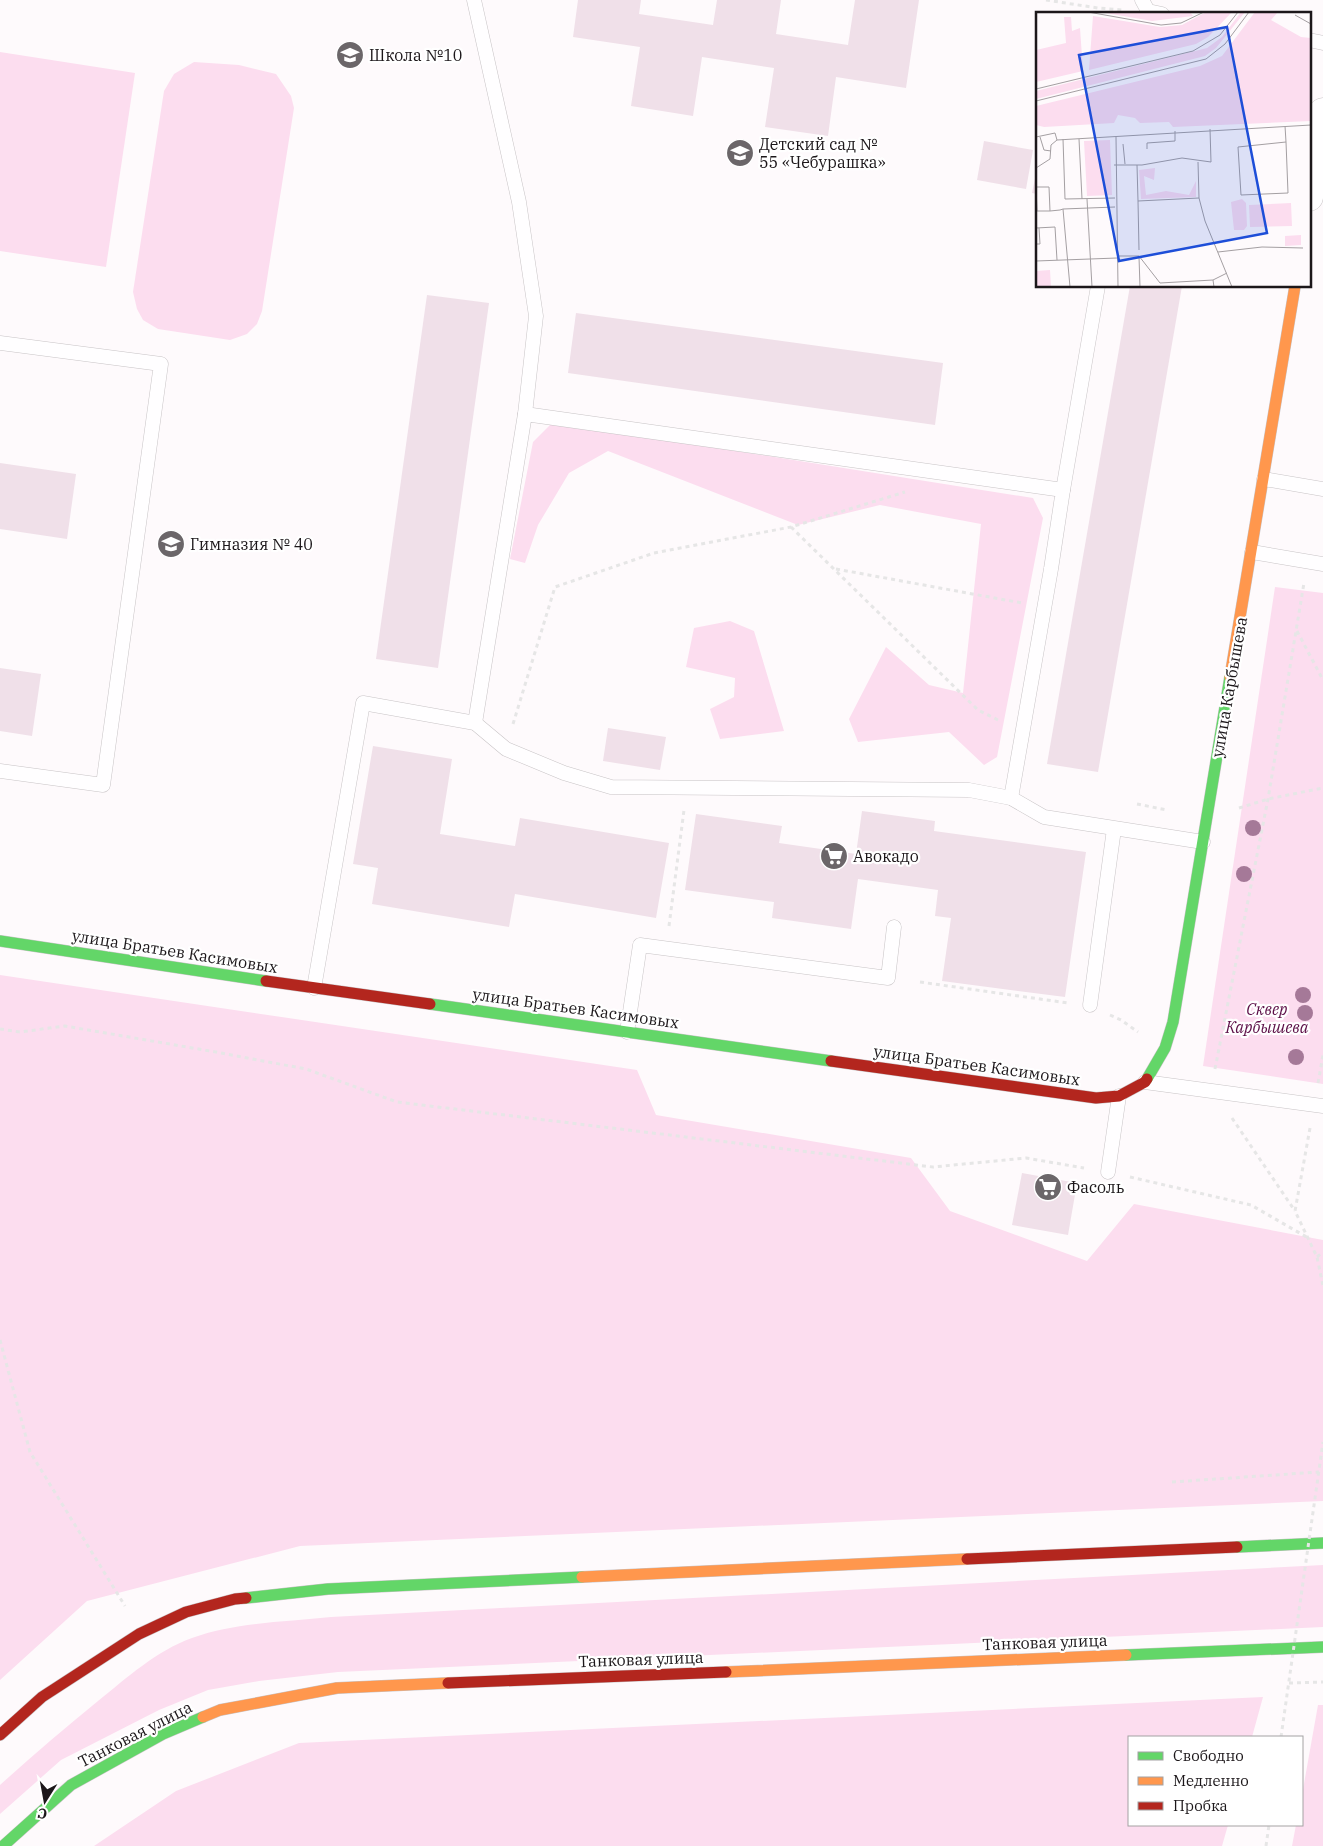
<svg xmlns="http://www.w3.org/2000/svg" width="1323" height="1846" viewBox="0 0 1323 1846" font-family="'IBM Plex Serif',serif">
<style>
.green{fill:#fcddef}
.building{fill:#f0e0e9}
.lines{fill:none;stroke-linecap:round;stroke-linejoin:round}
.lane-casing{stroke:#c8c4c6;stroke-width:15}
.street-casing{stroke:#c8c4c6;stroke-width:29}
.fast-casing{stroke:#c8c4c6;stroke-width:12}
.slow-casing{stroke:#c8c4c6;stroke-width:12}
.jam-casing{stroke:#c8c4c6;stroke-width:12}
.path{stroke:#e6e6e6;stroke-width:3;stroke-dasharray:4 4;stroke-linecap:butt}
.lane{stroke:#fffeff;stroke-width:14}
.street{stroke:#fffeff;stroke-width:28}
.fast{stroke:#63d668;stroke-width:11}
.slow{stroke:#ff974d;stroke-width:11}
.jam{stroke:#b3261e;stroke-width:11}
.path-bridge{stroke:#e6e6e6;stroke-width:3;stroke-dasharray:4 4;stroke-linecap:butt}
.tree{fill:#a57998}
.labels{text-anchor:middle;stroke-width:4.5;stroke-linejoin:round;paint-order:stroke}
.poi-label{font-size:16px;fill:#1c171a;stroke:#fff;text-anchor:start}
.street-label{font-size:16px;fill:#1c171a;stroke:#fff}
.park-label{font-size:16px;font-style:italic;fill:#5c0f47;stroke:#fff}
.inset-road{fill:none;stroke:#a49fa2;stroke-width:1}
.view{fill:#1d4ed8;fill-opacity:0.15;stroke:#1d4ed8;stroke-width:2.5}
.inset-edge{fill:none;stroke:#1c171a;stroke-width:2.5}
</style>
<rect width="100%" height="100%" fill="#fefafc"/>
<!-- green -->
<g class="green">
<path d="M0 52 135 73 106 267 0 251Z"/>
<path d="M194 62 239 65 276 74 291 96 294 108 262 311 257 324 247 334 230 340 158 329 143 320 137 309 133 292 164 91 174 74Z"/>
<path d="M553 422 1033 498 1043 518 997 757 984 765 949 732 858 742 849 719 886 647 929 685 963 693 981 524 880 505 798 525 608 451 569 473 538 525 525 563 510 559 533 442Z"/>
<path d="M1275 587 1323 593V1084L1203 1066Z"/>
<path d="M730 621 754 631 784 731 720 739 710 709 734 697 735 678 686 667 694 628Z"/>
<path d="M0 975 637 1070 656 1115 911 1158 950 1211 1087 1261 1134 1204 1323 1240V1501L300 1546 87 1601 0 1680Z"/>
<path d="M1323 1565V1627L338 1672 259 1681 208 1690 159 1710 61 1760 0 1814V1785C32 1756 65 1728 98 1701 128 1677 156 1651 192 1638 235 1622 286 1622 331 1617Z"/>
<path d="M1263 1697 1252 1737H1129V1825H1228L1222 1846H94L176 1791 299 1743Z"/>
<path d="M1318 1705H1323V1846H1292L1296 1825H1302V1795Z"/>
</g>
<!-- building -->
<g class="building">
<path d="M578 0H641L639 14 713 25 717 0H781L776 34 848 45 855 0H919L906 88 836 77 828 136 765 127 774 68 702 57 693 116 631 106 640 47 573 37Z"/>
<path d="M984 141 1033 150 1026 189 977 180Z"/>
<path d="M1036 174H1037V194L1032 193Z"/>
<path d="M1130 286H1182L1098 772 1047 764Z"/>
<path d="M427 295 489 303 438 668 376 659Z"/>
<path d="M576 313 943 363 935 425 568 373Z"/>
<path d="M0 463 76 474 67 539 0 529Z"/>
<path d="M0 668 41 674 32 736 0 731Z"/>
<path d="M608 728 666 737 660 770 603 761Z"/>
<path d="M373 746 452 759 440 834 515 846 520 818 669 843 656 918 515 894 509 927 372 904 378 868 353 864Z"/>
<path d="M862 811 935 821 934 831 1086 852 1065 997 942 981 951 918 935 916 938 890 858 879 851 929 772 918 774 902 685 890 696 814 782 826 779 843 856 854Z"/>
<path d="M1022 1173 1077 1183 1068 1235 1012 1225Z"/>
</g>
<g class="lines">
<!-- lane casing -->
<g class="lane-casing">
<g id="lane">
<path d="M474 0 519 202 536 316 525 414"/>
<path d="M1142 0 1148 11 1162 14"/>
<path d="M1309 40 1323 43"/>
<path d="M0 343 161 364 103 785 0 771"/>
<path d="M1264 479 1323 489"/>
<path d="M1063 490 1098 286"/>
<path d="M1252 552 1323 564"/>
<path d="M475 723 525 414 1063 490 1051 569 1011 798"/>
<path d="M314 988 363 703 475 723 506 749 564 773 611 787 969 790 1011 798 1044 817 1203 842"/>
<path d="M1090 1005 1114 829"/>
<path d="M627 1032 640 945 888 978 894 927"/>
<path d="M1145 1082 1323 1106"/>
<path d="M1108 1172 1119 1096"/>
</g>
</g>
<!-- street casing -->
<g class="street-casing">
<path id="street" d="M1309 197 1323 112"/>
</g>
<!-- fast casing -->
<g class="fast-casing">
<g id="fast">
<path d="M0 941 266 981"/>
<path d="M430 1004 831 1061"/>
<path d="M1147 1079 1165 1048 1173 1022 1230 677"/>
<path d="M1237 1547 1323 1543"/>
<path d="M246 1598 328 1589 582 1577"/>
<path d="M1126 1655 1323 1647"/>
<path d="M3 1846 71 1785 163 1734 203 1717"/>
</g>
</g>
<!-- slow casing -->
<g class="slow-casing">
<g id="slow">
<path d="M1230 677 1295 286"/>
<path d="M582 1577 967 1559"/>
<path d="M726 1672 1126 1655"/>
<path d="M203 1717 220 1710 337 1688 448 1683"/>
</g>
</g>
<!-- jam casing -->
<g class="jam-casing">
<g id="jam">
<path d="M266 981 430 1004"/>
<path d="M831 1061 1096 1098 1119 1096 1145 1082 1147 1079"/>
<path d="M967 1559 1237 1547"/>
<path d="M448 1683 726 1672"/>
<path d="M0 1735 42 1697 139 1634 186 1612 235 1599 246 1598"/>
</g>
</g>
<!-- path -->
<g class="path">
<path d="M1046 0 1098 8 1122 10"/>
<path d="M791 527 978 710 1000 721"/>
<path d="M836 569 1022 603"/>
<path d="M1297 631 1323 680"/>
<path d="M513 724 555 587 654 553 791 527 905 492"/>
<path d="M1137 804 1167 810"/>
<path d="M1239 808 1268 799 1323 788"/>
<path d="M669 926 684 810"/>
<path d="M920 982 1068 1003"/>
<path d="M1110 1015 1121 1020 1138 1032"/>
<path d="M0 1029 20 1032 65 1026 210 1051 306 1069 397 1102 933 1167 1026 1158 1084 1168"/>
<path d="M1215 1069 1268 799 1304 583"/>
<path d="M1318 1083 1323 1055"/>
<path d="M1232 1118 1295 1211"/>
<path d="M1310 1128 1295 1211 1317 1257 1323 1286"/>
<path d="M1130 1177 1251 1205 1310 1239"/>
<path d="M1317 1257 1323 1252"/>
<path d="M0 1340 30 1452 125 1606"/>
<path d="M1172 1482 1319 1472"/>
<path d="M1289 1683 1323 1682"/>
<path d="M1266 1846 1269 1825"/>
</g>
<!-- lane -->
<use href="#lane" class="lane"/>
<!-- street -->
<use href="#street" class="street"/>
<!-- fast -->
<use href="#fast" class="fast"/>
<!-- slow -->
<use href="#slow" class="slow"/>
<!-- jam -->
<use href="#jam" class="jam"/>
<!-- path-bridge -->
<path class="path-bridge" d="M1281 1737 1323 1442"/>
</g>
<!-- trees -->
<g class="tree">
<circle cx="1253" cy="828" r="8"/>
<circle cx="1244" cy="874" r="8"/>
<circle cx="1303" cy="995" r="8"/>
<circle cx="1305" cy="1013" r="8"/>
<circle cx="1296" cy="1057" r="8"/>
</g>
<!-- icons -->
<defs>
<g id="school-disc" transform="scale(1.4375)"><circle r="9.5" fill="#6b6669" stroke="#fff"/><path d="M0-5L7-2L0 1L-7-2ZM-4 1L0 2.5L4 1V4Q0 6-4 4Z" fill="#fff"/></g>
<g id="supermarket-disc" transform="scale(1.4375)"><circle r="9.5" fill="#6b6669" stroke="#fff"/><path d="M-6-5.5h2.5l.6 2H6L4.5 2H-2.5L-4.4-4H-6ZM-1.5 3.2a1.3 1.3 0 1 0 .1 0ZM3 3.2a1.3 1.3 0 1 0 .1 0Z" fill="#fff"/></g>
</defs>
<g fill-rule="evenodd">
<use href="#school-disc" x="350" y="55"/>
<use href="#school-disc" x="740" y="153"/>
<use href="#school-disc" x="171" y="544"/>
<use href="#supermarket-disc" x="834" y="856"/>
<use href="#supermarket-disc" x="1048" y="1187"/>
</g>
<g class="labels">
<!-- poi labels -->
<g class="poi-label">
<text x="369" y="61">Школа №10</text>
<text x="759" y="150">Детский сад №<tspan x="759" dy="18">55 «Чебурашка»</tspan></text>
<text x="190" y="550">Гимназия № 40</text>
<text x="853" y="862">Авокадо</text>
<text x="1067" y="1193">Фасоль</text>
</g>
<!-- street labels -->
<g class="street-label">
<text transform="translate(1229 687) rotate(-80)" y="6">улица Карбышева</text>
<text transform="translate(175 951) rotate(9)" y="6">улица Братьев Касимовых</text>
<text transform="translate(576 1008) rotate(8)" y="6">улица Братьев Касимовых</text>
<text transform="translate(977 1065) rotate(8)" y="6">улица Братьев Касимовых</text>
<text transform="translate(1045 1642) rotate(-2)" y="6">Танковая улица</text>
<text transform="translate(641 1659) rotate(-2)" y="6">Танковая улица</text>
<text transform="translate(135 1734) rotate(-27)" y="6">Танковая улица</text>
</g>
<!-- park labels -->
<g class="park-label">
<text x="1267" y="1015">Сквер<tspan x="1267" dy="18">Карбышева</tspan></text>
</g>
</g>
<!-- overview -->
<g transform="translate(1036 12)">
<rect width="275" height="275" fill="#fefafc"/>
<path d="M64 0H154L157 4 116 9ZM170 0H196L172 25 160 32 53 58 57 4 124 15 146 13ZM205 0H209L180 36 169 44 0 87V79L171 36 186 25ZM219 0H242L235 8 265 25 275 26V109L137 115 133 110 104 111 99 106 82 103 78 111 8 115 0 113V94L164 54 186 44ZM28 5H35L36 19 44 16 47 59 0 70V38L30 31ZM74 128 76 183 51 184 48 129ZM119 156 118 168 108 164 110 183 130 179 153 183 160 169V185L105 187 103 158ZM206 187 210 191 211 214 208 218H198L195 190ZM255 191 256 214 214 215 213 193ZM265 223V233L249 234V224ZM14 258 15 275H0V259Z" fill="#fcddef"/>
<path class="inset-road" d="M52 0 125 13 145 11 168 0M259 3 275 12M0 77 157 39 184 23 202 0M0 89 170 47 189 32 213 0M249 114 250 130 252 181 205 183 202 135 250 130M0 125 19 121 21 128M4 125 8 138 15 139M80 125 82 275M27 127 29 187 79 186M43 127 46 187M87 132 89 152M111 137V131L139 129V119M78 153H106L146 146 175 150 174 117M101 153 102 189 163 186 162 150M0 156 14 147 15 133 21 128 275 113M163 186 169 209 196 275M51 187 56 275M102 189 103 238M14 199 13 175H0L1 199H14L24 198 27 197M0 216 19 215 21 248M0 232H4L3 216M182 240 226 235 267 236M81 244H103L124 271 177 268 178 275M103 245 104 275M0 249 81 246M177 268 191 261M34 275 27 197 79 195"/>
<path class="view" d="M191 15 231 221 83 249 43 43Z"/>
<rect width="275" height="275" class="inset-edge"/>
</g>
<!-- legend -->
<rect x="1128" y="1736" width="175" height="90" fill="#ffffff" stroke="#a4a2a3"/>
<rect x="1138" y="1752" width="25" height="8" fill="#63d668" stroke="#a4a2a3"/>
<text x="1173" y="1761" font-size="15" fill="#1c171a">Свободно</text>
<rect x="1138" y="1777" width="25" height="8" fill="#ff974d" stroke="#a4a2a3"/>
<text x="1173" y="1786" font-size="15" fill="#1c171a">Медленно</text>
<rect x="1138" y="1802" width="25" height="8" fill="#b3261e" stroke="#a4a2a3"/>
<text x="1173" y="1811" font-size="15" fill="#1c171a">Пробка</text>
<!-- north arrow -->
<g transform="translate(45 1801) rotate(191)" stroke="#ffffff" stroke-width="4" paint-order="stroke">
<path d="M0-4L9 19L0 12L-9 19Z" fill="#1c171a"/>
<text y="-8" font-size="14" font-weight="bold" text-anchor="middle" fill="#1c171a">С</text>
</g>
</svg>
